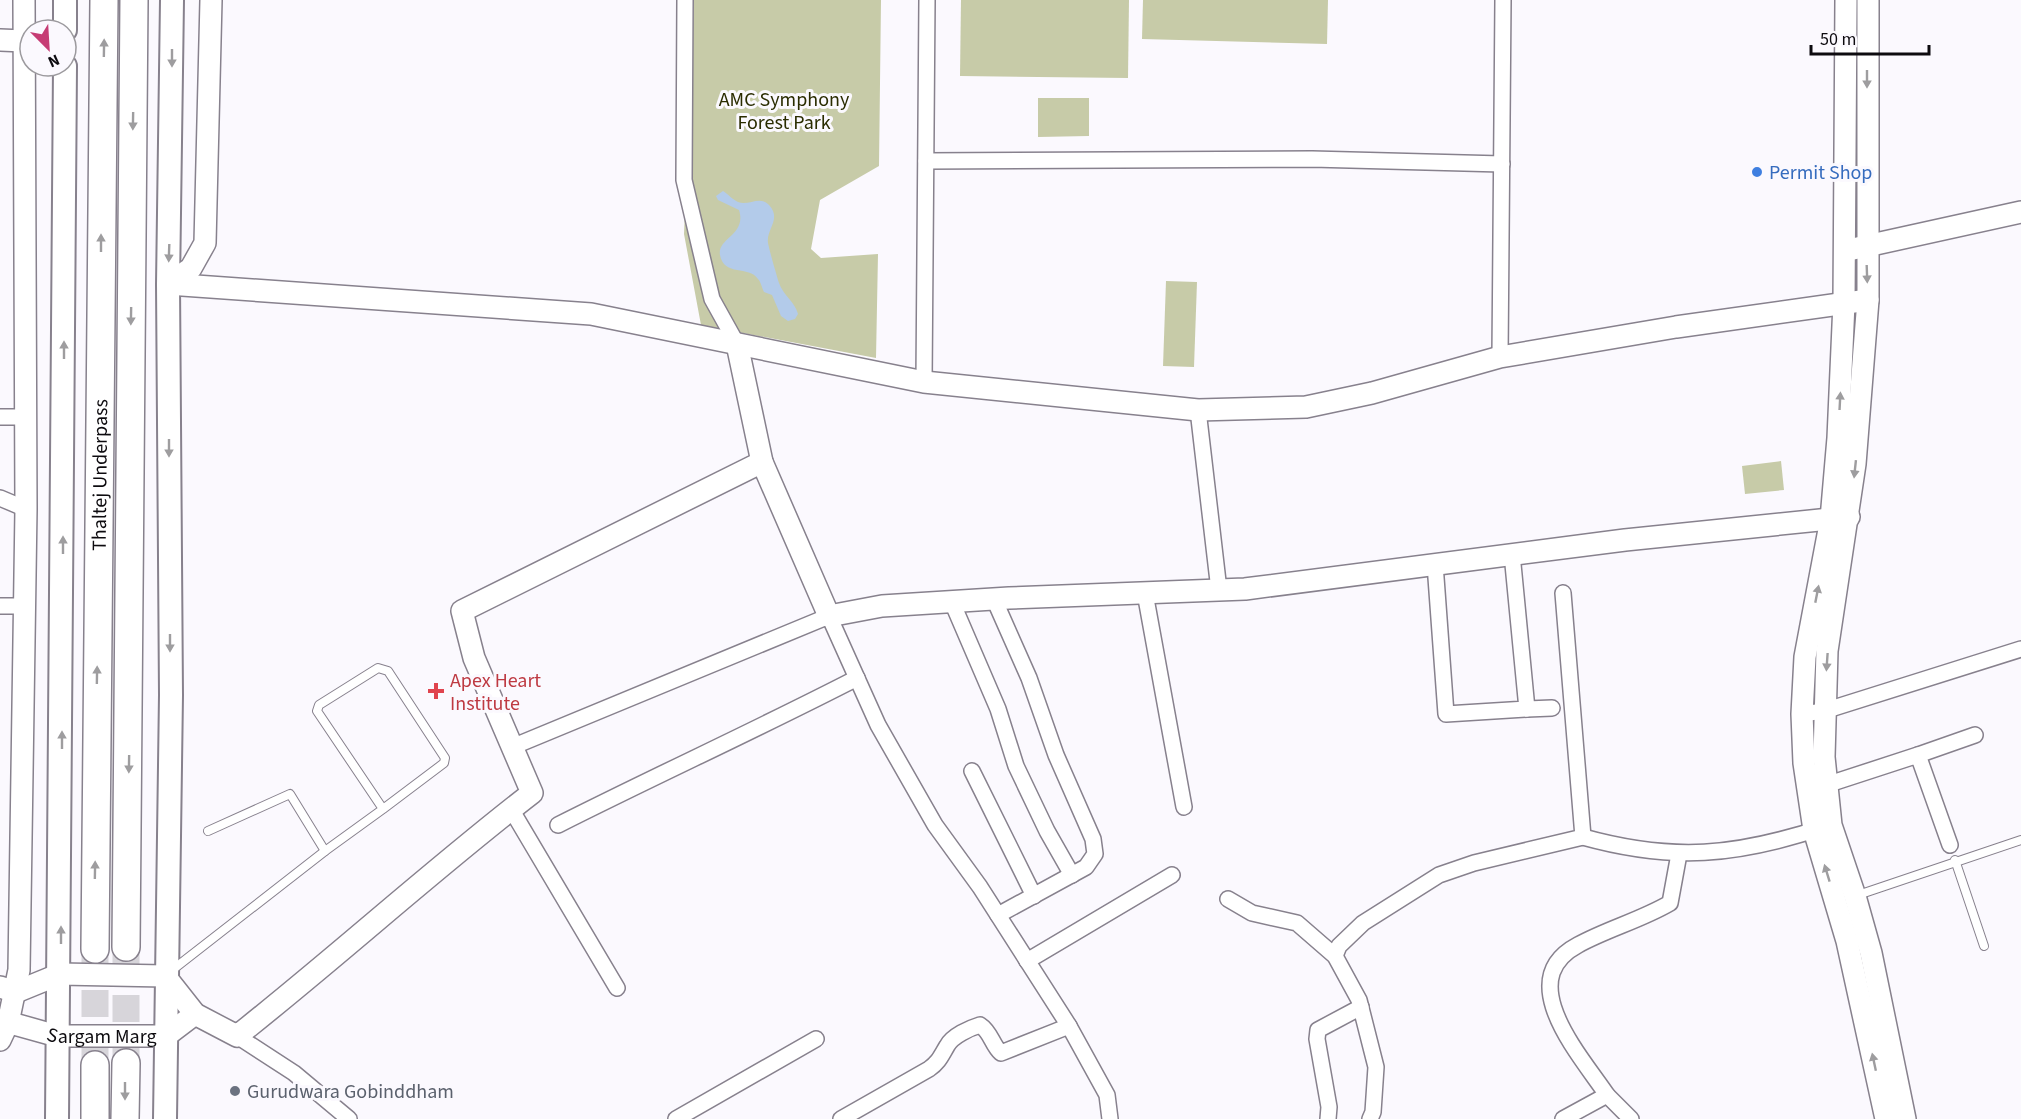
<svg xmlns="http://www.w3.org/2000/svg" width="2021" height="1119" viewBox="0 0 2021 1119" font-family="'Source Sans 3',sans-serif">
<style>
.green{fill:#c7cba8}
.water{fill:#b3cbea}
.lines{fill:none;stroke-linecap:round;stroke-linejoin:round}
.highway-tunnel{stroke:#d7d5da;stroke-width:27;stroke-dasharray:27 14;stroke-linecap:butt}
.lane-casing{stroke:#87818d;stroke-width:10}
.street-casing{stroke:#87818d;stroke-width:18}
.secondary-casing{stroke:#87818d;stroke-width:24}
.primary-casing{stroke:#87818d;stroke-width:26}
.highway-casing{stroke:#87818d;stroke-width:30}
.lane{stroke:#fff;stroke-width:8}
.street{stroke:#fff;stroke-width:15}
.secondary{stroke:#fff;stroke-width:21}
.primary{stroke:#fff;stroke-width:22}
.highway{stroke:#fff;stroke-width:27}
.oneway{fill:#9e9d9f}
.shop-dot{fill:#3f7fe0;stroke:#fbf9fe;stroke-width:2}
.health-dot{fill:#e0444e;stroke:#fbf9fe;stroke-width:2}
.worship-dot{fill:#6b7280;stroke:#fbf9fe;stroke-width:2}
.labels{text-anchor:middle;stroke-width:6;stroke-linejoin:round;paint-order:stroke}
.park-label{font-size:20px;fill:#2a2c00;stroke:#fbf9fe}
.shop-label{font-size:20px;fill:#366cbe;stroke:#fbf9fe;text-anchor:start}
.street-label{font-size:20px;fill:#0d0b0f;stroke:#fbf9fe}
.health-label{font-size:20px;fill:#be3a42;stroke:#fbf9fe;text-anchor:start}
.worship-label{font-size:20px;fill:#5b616d;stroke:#fbf9fe;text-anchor:start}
</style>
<rect width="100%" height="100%" fill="#fbf9fe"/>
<!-- green -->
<g class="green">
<path d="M694 0H881L879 166 820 200 811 249 821 258 878 254 876 358 701 325 684 234Z"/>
<path d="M961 0H1129L1128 78 960 76Z"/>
<path d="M1143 0H1328L1327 44 1142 39Z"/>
<path d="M1038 98H1089V136L1038 137Z"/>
<path d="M1166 281 1197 282 1194 367 1163 366Z"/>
<path d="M1781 461 1784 490 1745 494 1742 466Z"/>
</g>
<!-- water -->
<path class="water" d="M723 191C728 194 733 200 738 202 749 206 760 195 769 205 782 219 766 229 768 243 770 253 776 273 779 283 783 295 795 302 798 314L795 319 788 321 781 316 772 295 764 292C762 288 761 282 758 279 749 265 724 277 720 255 717 238 747 235 739 210L718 200 716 196Z"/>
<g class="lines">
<!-- highway-tunnel -->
<g class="highway-tunnel">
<path d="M95 949V1065"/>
<path d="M126 1063V947"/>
</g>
<!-- lane casing -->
<g class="lane-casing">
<g id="lane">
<path d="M208 831 290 794 325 851"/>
<path d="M1955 860 1984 946"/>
<path d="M1858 895 2021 840"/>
<path d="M171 971 325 851 383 809 317 711 319 705 378 668 388 671 445 758 444 763 383 809"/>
</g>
</g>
<!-- street casing -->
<g class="street-casing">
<g id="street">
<path d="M685 0 684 180 712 299 737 344"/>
<path d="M926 161 1312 159 1502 164"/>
<path d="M1500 357 1503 0"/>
<path d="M924 382 927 0"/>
<path d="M1198 410 1219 590"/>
<path d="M0 417H26"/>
<path d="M0 498 26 509"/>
<path d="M1435 564 1446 714 1527 709 1512 554"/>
<path d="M1145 593 1184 807"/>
<path d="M994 599 1029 678 1056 755 1093 839 1095 854 1086 867 998 915"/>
<path d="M952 602 998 709 1016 766 1047 831 1072 875"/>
<path d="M0 606H25"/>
<path d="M1527 709 1552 708"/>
<path d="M1802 714 1824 711 2021 649"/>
<path d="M512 747 829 616 878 725 935 825 980 887 1069 1026 1107 1095 1110 1119"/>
<path d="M1918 755 1975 735"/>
<path d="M972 771 1034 896"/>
<path d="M1826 785 1918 755 1950 845"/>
<path d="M511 809 617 988"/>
<path d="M558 825C657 775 758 729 857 678"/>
<path d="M1583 837C1673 862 1736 856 1824 827"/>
<path d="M1228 899 1252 913 1297 923 1335 956 1359 1000 1376 1067 1373 1112 1370 1119"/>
<path d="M1335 956 1339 946 1363 923 1439 875 1474 863 1583 837 1563 593"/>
<path d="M1027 961 1172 875"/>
<path d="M237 1036 294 1073 349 1119"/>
<path d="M1607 1095C1580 1055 1512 980 1578 945 1607 929 1641 920 1670 903L1679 854"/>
<path d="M676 1119 816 1039"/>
<path d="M841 1119 929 1069C939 1062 941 1056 947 1046 952 1036 970 1028 980 1025 991 1032 992 1045 1001 1053L1069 1026"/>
<path d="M1328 1119 1329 1107 1317 1039 1318 1030 1361 1007"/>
<path d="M1563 1119 1607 1095 1631 1119"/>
</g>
</g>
<!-- secondary casing -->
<g class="secondary-casing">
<g id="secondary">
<path d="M1846 0 1844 303 1838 438 1831 519 1805 657 1802 714 1804 763 1814 830 1847 941 1886 1119"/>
<path d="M1868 0V300L1855 464 1827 651 1824 757 1831 825 1855 896 1871 953 1905 1119"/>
<path d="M0 40 24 41"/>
<path d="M1853 249 2021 212"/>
<path d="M168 284 591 314 924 382 1198 410 1306 407 1372 393 1500 357 1676 327 1868 300"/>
<path d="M168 284 191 268 205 243 211 0"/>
<path d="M762 462 829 616 882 606 1009 598 1245 589 1625 540 1849 517"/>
<path d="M0 987 16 992 60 974 165 976 195 1014 237 1036C337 957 431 871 532 793L474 658 462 611 762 462 737 344"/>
<path id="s1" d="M0 1020 57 1036H166L195 1014"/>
<path d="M0 1040 8 1023 19 970 26 509 24 0"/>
</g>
</g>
<!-- primary casing -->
<g class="primary-casing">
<g id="primary">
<path d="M65 0V30"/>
<path d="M57 1119 65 66"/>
<path d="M165 1119 171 695 168 284 172 0"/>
</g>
</g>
<!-- highway casing -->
<g class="highway-casing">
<g id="highway">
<path d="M126 947 134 0"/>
<path id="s2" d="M95 949 104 0"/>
<path d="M95 1119V1065"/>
<path d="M125 1119 126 1063"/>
</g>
</g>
<!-- lane -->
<use href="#lane" class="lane"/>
<!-- street -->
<use href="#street" class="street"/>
<!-- secondary -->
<use href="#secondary" class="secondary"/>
<!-- primary -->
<use href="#primary" class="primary"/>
<!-- highway -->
<use href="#highway" class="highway"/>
</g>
<!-- one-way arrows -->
<defs><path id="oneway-solid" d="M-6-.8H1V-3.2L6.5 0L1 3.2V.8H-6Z" transform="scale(1.5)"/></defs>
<g class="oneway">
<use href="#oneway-solid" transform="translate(104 48) rotate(-89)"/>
<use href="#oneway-solid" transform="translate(172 58) rotate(90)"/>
<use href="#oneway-solid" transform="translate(1867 79) rotate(90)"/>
<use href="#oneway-solid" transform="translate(133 121) rotate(91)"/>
<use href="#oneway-solid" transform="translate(101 243) rotate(-90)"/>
<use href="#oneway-solid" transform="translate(169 253) rotate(92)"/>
<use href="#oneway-solid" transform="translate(1867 274) rotate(88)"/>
<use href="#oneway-solid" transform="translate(131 316) rotate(91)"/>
<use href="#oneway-solid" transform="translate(64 350) rotate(-90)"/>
<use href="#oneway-solid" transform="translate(1840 401) rotate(-87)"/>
<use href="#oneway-solid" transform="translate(169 448) rotate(90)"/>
<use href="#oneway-solid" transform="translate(1855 469) rotate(96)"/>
<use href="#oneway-solid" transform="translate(63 545) rotate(-90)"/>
<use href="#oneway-solid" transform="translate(1817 594) rotate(-79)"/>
<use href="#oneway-solid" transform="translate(170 643) rotate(90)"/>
<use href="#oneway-solid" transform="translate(1827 662) rotate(94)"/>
<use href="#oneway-solid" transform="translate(97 675) rotate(-89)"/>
<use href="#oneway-solid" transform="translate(62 740) rotate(-90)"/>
<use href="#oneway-solid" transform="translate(129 764) rotate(91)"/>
<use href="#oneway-solid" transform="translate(95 870) rotate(-89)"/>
<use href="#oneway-solid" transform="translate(1827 873) rotate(-107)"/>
<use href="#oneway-solid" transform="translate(61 935) rotate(-90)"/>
<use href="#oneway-solid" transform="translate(1874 1062) rotate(-102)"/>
<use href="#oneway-solid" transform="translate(125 1091) rotate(90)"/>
</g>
<!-- markers -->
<circle class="shop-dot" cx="1757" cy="172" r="6"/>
<path class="health-dot" d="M433 682h6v6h6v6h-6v6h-6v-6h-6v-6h6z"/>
<circle class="worship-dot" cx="235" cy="1091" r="6"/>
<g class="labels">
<!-- park labels -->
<g class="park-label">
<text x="784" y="106">AMC Symphony<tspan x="784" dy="23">Forest Park</tspan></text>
</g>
<!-- shop labels -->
<g class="shop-label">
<text x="1769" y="179">Permit Shop</text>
</g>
<!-- street labels -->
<g class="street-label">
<text dy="7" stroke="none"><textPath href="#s2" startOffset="474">Thaltej Underpass</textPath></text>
<text dy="7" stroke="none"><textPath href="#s1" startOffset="104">Sargam Marg</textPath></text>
</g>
<!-- health labels -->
<g class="health-label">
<text x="450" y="687">Apex Heart<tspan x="450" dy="23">Institute</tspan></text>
</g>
<!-- worship labels -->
<g class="worship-label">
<text x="247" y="1098">Gurudwara Gobinddham</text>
</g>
</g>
<!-- north arrow -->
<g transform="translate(48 48) rotate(156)"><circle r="28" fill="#fbf9fe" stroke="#9c9a9e" stroke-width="1.5"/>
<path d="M0-4.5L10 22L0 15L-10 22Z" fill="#c63c74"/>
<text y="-9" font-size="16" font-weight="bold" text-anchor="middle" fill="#0d0b0f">N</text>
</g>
<!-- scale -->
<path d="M1811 45v9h118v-9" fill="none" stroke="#0d0b0f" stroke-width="3"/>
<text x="1820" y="45" font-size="18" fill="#0d0b0f" stroke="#fbf9fe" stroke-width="4.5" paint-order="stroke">50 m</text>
</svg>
